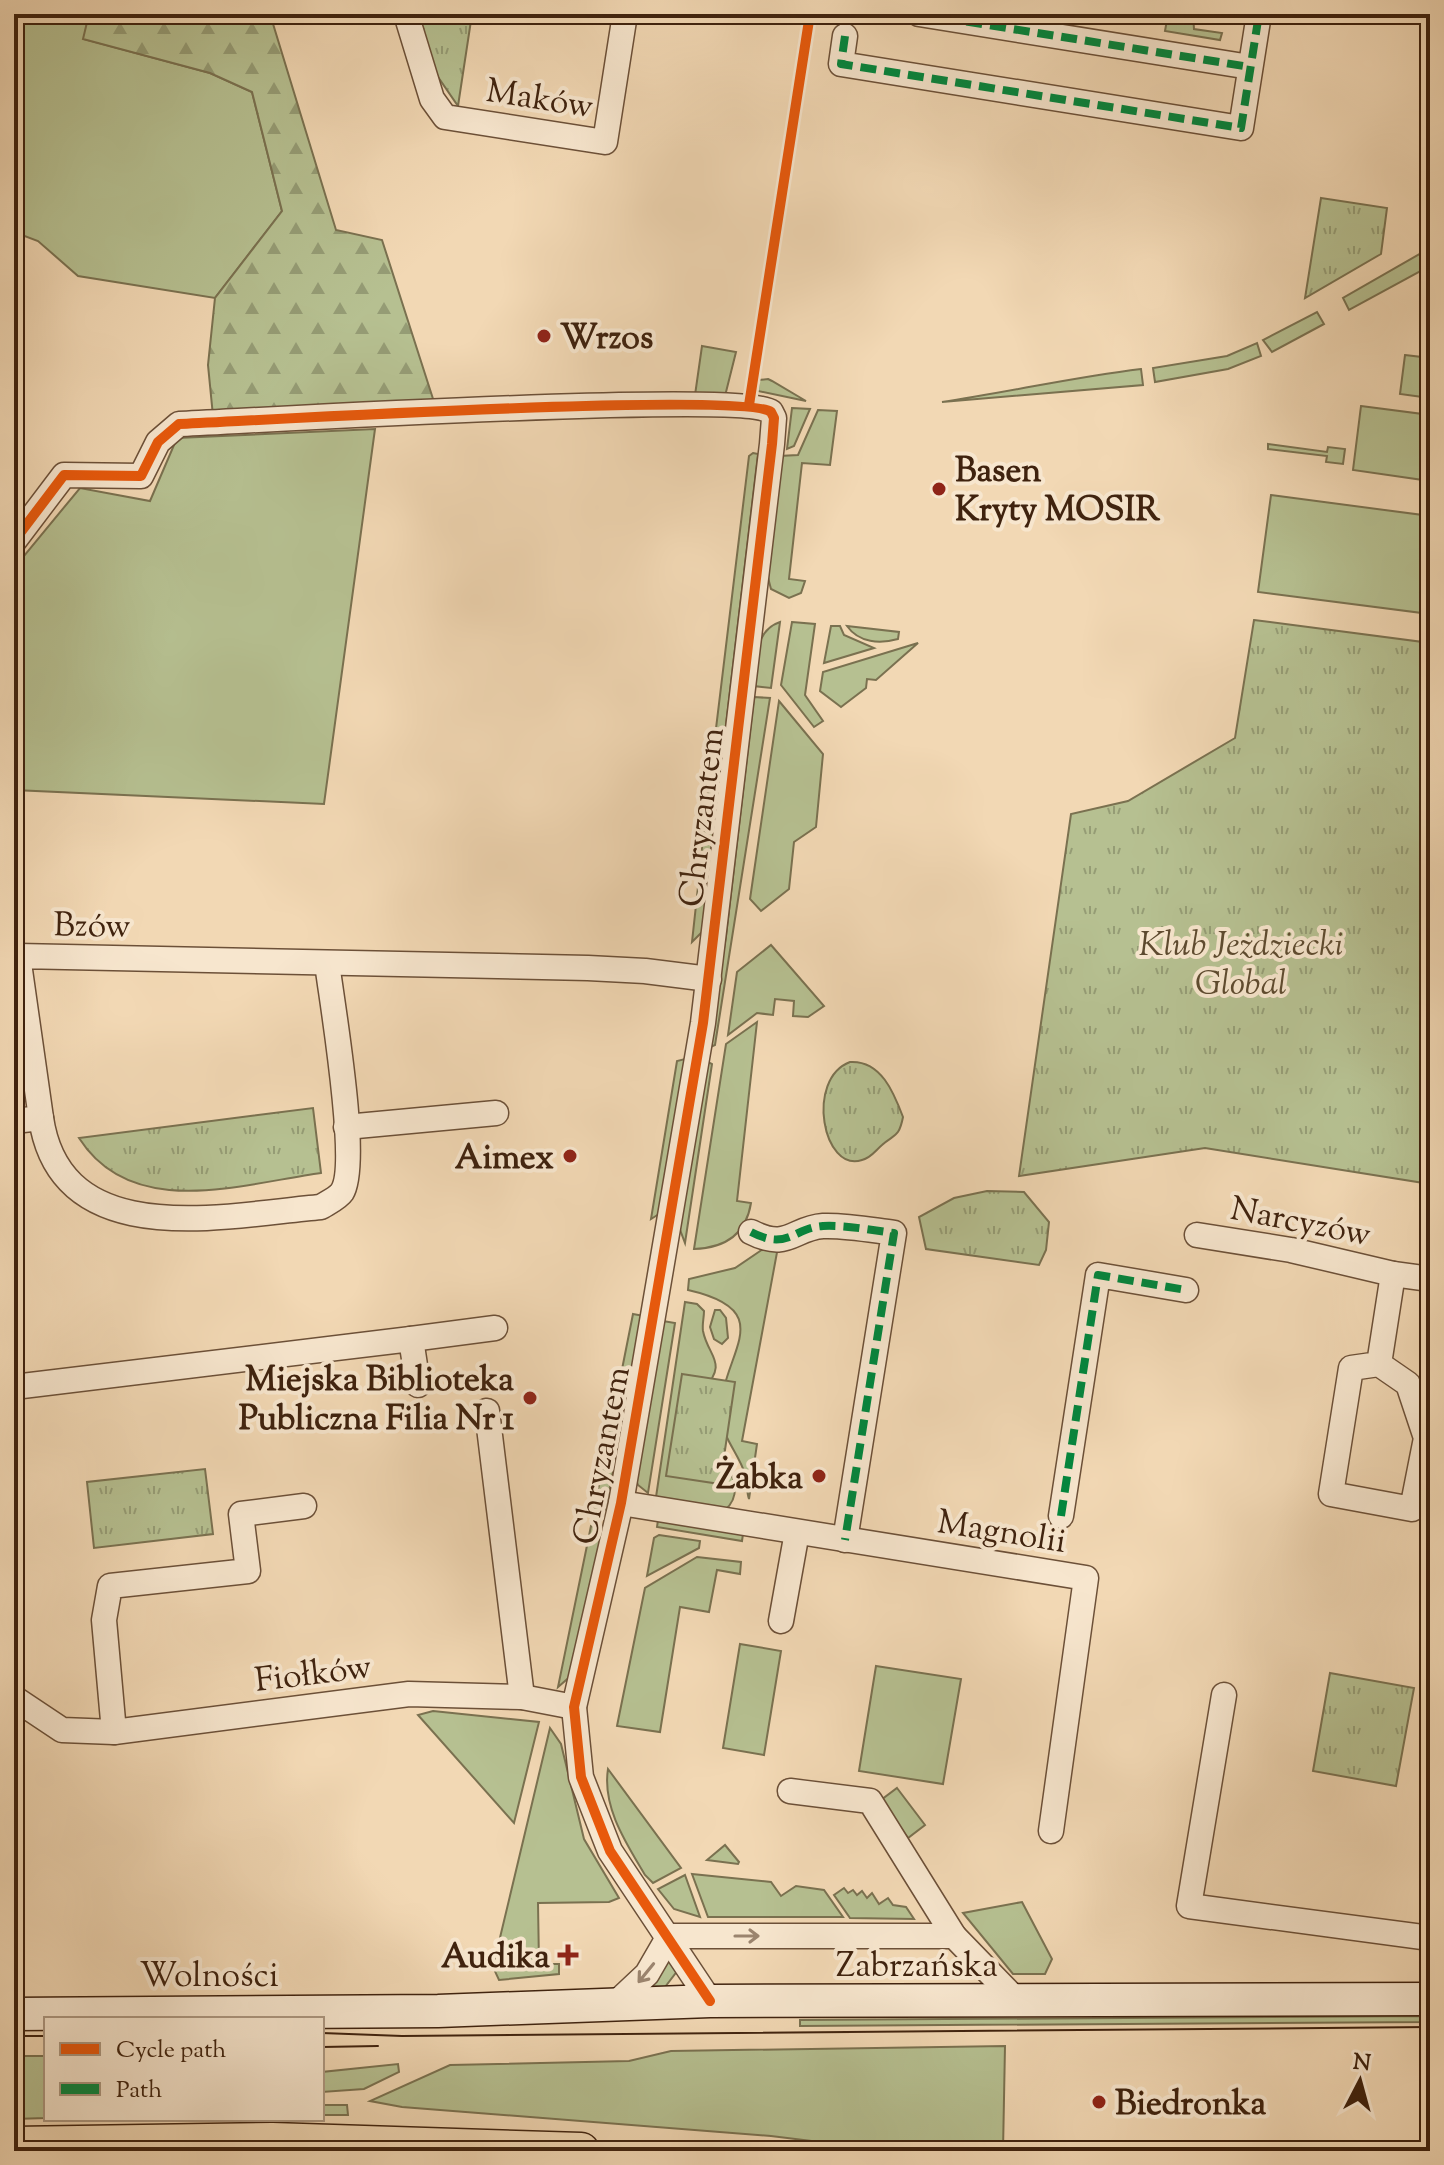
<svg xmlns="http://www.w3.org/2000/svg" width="1444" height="2165" viewBox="0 0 1444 2165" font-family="'Sorts Mill Goudy',serif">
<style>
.green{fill:#b6c091;stroke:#7a7150;stroke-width:2}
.forest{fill:url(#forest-firs);stroke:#7a7150;stroke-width:2}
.park{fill:url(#park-tufts);stroke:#7a7150;stroke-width:2}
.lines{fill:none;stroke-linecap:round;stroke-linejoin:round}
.street-casing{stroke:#6c5038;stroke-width:27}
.secondary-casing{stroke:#3f220e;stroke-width:35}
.primary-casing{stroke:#3f220e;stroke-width:39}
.street{stroke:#f7e6ce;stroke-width:24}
.secondary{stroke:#f7e6ce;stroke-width:32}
.primary{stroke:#f2d8b4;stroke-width:36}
.tram{stroke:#3f220e;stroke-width:2}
.quiet{stroke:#00873e;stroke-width:8;stroke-dasharray:16 8;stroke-linecap:butt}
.cycleway-casing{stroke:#f7e6ce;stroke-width:15}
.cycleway{stroke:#e8590c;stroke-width:10}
.oneway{stroke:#9b846e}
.poi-dot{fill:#8f2418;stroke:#f7e6ce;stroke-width:3}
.labels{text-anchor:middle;stroke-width:8;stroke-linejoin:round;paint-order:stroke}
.street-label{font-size:34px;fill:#3f220e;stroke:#f7e6ce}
.poi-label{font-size:34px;font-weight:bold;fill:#3f220e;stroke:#f7e6ce;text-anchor:end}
.park-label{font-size:34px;font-style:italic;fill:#5d4a2f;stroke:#f7e6ce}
</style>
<defs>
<pattern id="forest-firs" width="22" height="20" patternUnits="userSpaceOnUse" patternTransform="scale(2)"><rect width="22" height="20" fill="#b6c091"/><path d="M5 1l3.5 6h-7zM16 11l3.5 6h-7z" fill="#959c75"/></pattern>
<pattern id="park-tufts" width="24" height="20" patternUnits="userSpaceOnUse" patternTransform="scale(2)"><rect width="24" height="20" fill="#b6c091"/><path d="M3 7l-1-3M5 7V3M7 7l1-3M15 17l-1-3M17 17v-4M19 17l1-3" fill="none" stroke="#959c75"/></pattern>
</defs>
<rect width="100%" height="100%" fill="#f2d8b4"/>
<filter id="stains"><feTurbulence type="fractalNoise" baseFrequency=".0025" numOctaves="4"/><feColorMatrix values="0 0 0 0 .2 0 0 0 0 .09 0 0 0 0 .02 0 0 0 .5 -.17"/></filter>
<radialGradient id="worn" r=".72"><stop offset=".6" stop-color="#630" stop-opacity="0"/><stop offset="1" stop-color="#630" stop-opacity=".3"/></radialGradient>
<!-- green -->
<g class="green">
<path d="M14 14H89L84 39 210 73 252 92 282 211 215 298 78 276 38 241 14 232Z"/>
<path d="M1168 14H1193L1194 29 1222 33 1220 40 1165 31Z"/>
<path d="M1430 248V266L1349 310 1343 298Z"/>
<path d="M1317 312 1324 324 1272 352 1263 340Z"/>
<path d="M1257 343 1261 356 1228 369 1155 382 1153 368 1227 356Z"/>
<path d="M702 346 736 352 725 396 695 395Z"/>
<path d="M1405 355 1430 358V398L1400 394Z"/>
<path d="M1141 369 1143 385 942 402C1009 392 1074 377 1141 369Z"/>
<path d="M768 379 772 381 806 401 758 391 759 380Z"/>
<path d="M1361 406 1430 415V481L1353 470Z"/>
<path d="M792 408 810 409 794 446 787 449Z"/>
<path d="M818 410 837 411 830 465 802 463 789 579 805 581 801 593 789 598 771 589 766 570 779 456 798 455Z"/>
<path d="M375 429 324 804 14 790V568L80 488 150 501 177 438Z"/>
<path d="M1268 444 1327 452 1328 447 1345 449 1343 464 1326 462 1327 456 1268 449Z"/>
<path d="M753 453 758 454 709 869 700 866 706 811 749 456Z"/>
<path d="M1271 495 1430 516V614L1258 592Z"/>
<path d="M780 622 771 688 754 686C757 662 753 631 780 622Z"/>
<path d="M792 622 815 624 805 695 823 721 814 727 781 685Z"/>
<path d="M831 626H840L844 635 874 648 824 663Z"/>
<path d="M847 626 899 632 898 639C880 644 859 643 847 626Z"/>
<path d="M918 643 876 680 867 679 866 688 841 707 820 691 823 672Z"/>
<path d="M754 697 770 698 715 1045 708 1048 726 936Z"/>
<path d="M779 701 823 754 816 827 794 842 789 889 761 911 750 899Z"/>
<path d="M698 887 708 898 704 930 692 942Z"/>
<path d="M771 945 824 1006 808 1017 793 1016 794 1001 775 999 773 1015 757 1013 728 1035 737 972Z"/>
<path d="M757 1022 737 1201 751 1203C746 1234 725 1248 694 1249L726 1044Z"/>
<path d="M685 1059 659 1214 651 1219 677 1061Z"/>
<path d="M706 1061 712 1064 685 1243 679 1227Z"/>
<path d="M766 1247H778L742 1441 757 1444 749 1499C746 1491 748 1482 745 1474 739 1454 723 1439 721 1417 717 1356 785 1312 688 1290L689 1279 735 1268Z"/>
<path d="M685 1302 697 1304 704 1311C704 1318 702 1324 703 1331 708 1357 729 1362 703 1390L723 1466C738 1477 739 1498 725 1510L656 1497Z"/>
<path d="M715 1310H720L726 1318 728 1338 722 1344 714 1339 710 1327Z"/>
<path d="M633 1314 644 1316 604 1517 593 1515Z"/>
<path d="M663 1321 675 1323 648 1493 638 1485 634 1474Z"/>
<path d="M658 1520 743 1534 742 1541 657 1527Z"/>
<path d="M591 1526 603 1528 572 1675 558 1687Z"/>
<path d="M659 1535 700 1541 699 1548 647 1576 654 1538Z"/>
<path d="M697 1557 741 1562 740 1574 717 1570 709 1612 680 1607 660 1732 617 1726 645 1588Z"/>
<path d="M740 1644 781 1651 764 1755 723 1748Z"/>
<path d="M876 1666 961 1679 943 1784 859 1771Z"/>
<path d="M433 1711 539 1722 514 1823 418 1715Z"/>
<path d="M550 1728 561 1744 584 1839 619 1898 609 1902 538 1903 539 1964H559V1974L499 1980 493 1967Z"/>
<path d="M608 1769 681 1868 653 1883 645 1875C626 1843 602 1807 608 1769Z"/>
<path d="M897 1788 925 1825 908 1838 881 1800Z"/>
<path d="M725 1845 739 1862 738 1864 707 1860Z"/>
<path d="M692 1874 771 1882 781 1896 796 1886 824 1890 843 1917H708Z"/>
<path d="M685 1875 700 1917 674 1909 658 1889Z"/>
<path d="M844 1888 848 1893 853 1890 857 1895 862 1891 867 1898 872 1893 879 1904 888 1898 893 1905 906 1907 914 1919 850 1918 834 1895Z"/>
<path d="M1022 1902 1052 1959 1045 1974H1013L963 1913Z"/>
<path d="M666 1955 678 1970 665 1987 644 1986Z"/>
<path d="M1430 2016V2022L800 2026V2020Z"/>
<path d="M1005 2046 1003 2151H893L771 2136 402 2107 370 2101 450 2065 629 2061 671 2051Z"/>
<path d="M14 2056H46V2118L14 2119Z"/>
<path d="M398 2064 399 2072 364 2089 322 2092V2072Z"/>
<path d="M322 2105H347L348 2115H322Z"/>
</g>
<!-- forest -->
<path class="forest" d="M89 14H270L336 230 382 240 435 405 213 416 208 365 215 298 282 211 252 92 210 73 83 39Z"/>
<!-- park -->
<g class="park">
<path d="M417 14H472L458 106 436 74Z"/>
<path d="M1321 198 1387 208 1381 254 1305 298Z"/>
<path d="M1254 620 1430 643V1184L1205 1148 1019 1176 1071 814 1128 801 1235 738Z"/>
<path d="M850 1062C881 1060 894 1093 903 1117 899 1138 894 1134 882 1145 875 1151 871 1158 862 1160 823 1173 805 1079 850 1062Z"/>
<path d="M313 1108 321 1173C241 1184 132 1221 79 1138Z"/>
<path d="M987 1191 1024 1192 1049 1222 1046 1250 1039 1265 926 1249 919 1217 954 1198Z"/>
<path d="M682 1374 735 1382 720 1484 666 1476Z"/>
<path d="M205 1469 213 1534 94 1548 87 1482Z"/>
<path d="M1330 1673 1414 1688 1396 1786 1313 1771Z"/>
</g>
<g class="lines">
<!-- street casing -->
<g class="street-casing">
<g id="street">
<path d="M406 14 432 99 445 117 605 142 625 14"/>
<path d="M919 14 1250 67"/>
<path d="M845 36 841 64 1241 128 1259 14"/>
<path d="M14 541 64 475 141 476 158 442 179 424C250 421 744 391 771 412L774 418 772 444 703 1023 621 1503 574 1707 581 1777 610 1851 710 2001"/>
<path d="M41 1118C61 1254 226 1215 321 1207 327 1203 338 1198 342 1192 360 1164 332 1003 327 963"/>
<path d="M14 1121 41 1118 18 956 588 968 645 971 709 979"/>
<path d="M346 1127 496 1113"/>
<path d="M751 1232C788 1251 793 1228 823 1226 846 1225 871 1230 894 1233L845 1540"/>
<path d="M1197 1235 1291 1250 1393 1274 1379 1364 1351 1368 1331 1494 1412 1509 1426 1438 1408 1384 1379 1364"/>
<path d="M1393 1274 1430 1279"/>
<path d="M411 1339 495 1328"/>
<path d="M14 1387 411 1339 418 1385"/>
<path d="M487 1411 522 1697"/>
<path d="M621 1503 1086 1578 1051 1831"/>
<path d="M1061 1516 1098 1275 1186 1290"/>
<path d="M781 1621 797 1532"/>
<path d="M1224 1695 1189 1906 1430 1938"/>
<path d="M14 1698 62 1730 114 1732 409 1694 522 1697 574 1707"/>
<path d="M114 1732 104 1620 110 1586 248 1571 241 1514 304 1506"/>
<path d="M790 1791 870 1801 954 1936"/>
<path d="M669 1936H954L1018 2002"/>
<path d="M615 2004 647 1974 669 1936"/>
</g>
</g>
<!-- secondary casing -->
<g class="secondary-casing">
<path id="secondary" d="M14 2014 438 2011 710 2001 1430 1999"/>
</g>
<!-- primary casing -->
<g class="primary-casing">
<path id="primary" d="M14 2145 272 2141 581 2151"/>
</g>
<!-- street -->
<use href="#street" class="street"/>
<!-- secondary -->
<use href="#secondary" class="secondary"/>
<!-- primary -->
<use href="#primary" class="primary"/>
<!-- tram -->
<g class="tram">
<path d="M322 2033 402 2036 1430 2027"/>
<path d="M14 2036H46"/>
<path d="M322 2047 378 2046"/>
</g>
<!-- quiet -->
<g class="quiet">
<path d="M919 14 1250 67"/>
<path d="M845 36 841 64 1241 128 1259 14"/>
<path d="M751 1232C788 1251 793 1228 823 1226 846 1225 871 1230 894 1233L845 1540"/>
<path d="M1061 1516 1098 1275 1186 1290"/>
</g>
<!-- cycleway casing -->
<g class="cycleway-casing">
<g id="cycleway">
<path d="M749 405 810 14"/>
<path d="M14 541 64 475 141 476 158 442 179 424C250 421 744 391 771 412L774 418 772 444 703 1023 621 1503 574 1707 581 1777 610 1851 710 2001"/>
</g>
</g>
<!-- cycleway -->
<use href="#cycleway" class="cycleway"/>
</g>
<!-- one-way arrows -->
<defs><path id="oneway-shaft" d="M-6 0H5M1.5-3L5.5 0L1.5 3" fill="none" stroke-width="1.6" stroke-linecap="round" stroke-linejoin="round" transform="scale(2)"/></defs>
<g class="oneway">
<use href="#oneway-shaft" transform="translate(747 1936)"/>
<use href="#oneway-shaft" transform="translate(646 1973) rotate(129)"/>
</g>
<!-- markers -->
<g class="poi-dot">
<circle cx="544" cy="336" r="8"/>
<circle cx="939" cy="489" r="8"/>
<circle cx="570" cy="1156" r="8"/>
<circle cx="530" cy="1398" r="8"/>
<circle cx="819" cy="1476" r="8"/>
<path d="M564 1943h8v8h8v8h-8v8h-8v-8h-8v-8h8z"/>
<circle cx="1099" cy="2102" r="8"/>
</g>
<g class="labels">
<!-- street labels -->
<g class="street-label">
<text transform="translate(540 97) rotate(9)" y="12">Maków</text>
<text transform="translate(700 817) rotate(-83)" y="12">Chryzantem</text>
<text transform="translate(92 924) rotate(1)" y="12">Bzów</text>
<text transform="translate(1301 1220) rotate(11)" y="12">Narcyzów</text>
<text transform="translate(600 1455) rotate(-79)" y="12">Chryzantem</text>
<text transform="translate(1002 1530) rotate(9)" y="12">Magnolii</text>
<text transform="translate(313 1672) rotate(-7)" y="12">Fiołków</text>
<text x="917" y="1976">Zabrzańska</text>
<text x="209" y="1986">Wolności</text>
</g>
<!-- poi labels -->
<g class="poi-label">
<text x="560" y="348" text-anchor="start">Wrzos</text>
<text x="955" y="481" text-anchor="start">Basen<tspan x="955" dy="39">Kryty MOSIR</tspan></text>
<text x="554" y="1168">Aimex</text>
<text x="514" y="1390">Miejska Biblioteka<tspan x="514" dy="39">Publiczna Filia Nr 1</tspan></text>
<text x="803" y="1488">Żabka</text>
<text x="550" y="1967">Audika</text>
<text x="1115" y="2114" text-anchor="start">Biedronka</text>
</g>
<!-- park labels -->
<g class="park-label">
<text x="1241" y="955">Klub Jeżdziecki<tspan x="1241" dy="39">Global</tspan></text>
</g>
</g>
<!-- margin -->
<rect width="1444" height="2165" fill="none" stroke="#f2d8b4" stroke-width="48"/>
<rect x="16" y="16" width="1412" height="2133" fill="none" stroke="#3f220e" stroke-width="4"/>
<rect x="24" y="24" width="1396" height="2117" fill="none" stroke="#3f220e" stroke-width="2"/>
<!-- legend -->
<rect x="44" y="2017" width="280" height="104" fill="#f7e6ce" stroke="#ad9881" stroke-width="2"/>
<rect x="60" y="2043" width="40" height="12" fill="#e8590c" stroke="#ad9881" stroke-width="2"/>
<text x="116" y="2057" font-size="24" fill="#3f220e">Cycle path</text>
<rect x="60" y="2083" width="40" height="12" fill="#00873e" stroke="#ad9881" stroke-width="2"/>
<text x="116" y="2097" font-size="24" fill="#3f220e">Path</text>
<!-- north arrow -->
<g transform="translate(1360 2081) rotate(6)" stroke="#f7e6ce" stroke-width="6" paint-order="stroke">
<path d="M0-6L14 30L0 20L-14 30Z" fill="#3f220e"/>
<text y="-12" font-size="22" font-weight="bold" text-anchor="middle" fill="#3f220e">N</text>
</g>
<rect width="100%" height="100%" filter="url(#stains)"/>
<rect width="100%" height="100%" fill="url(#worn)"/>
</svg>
